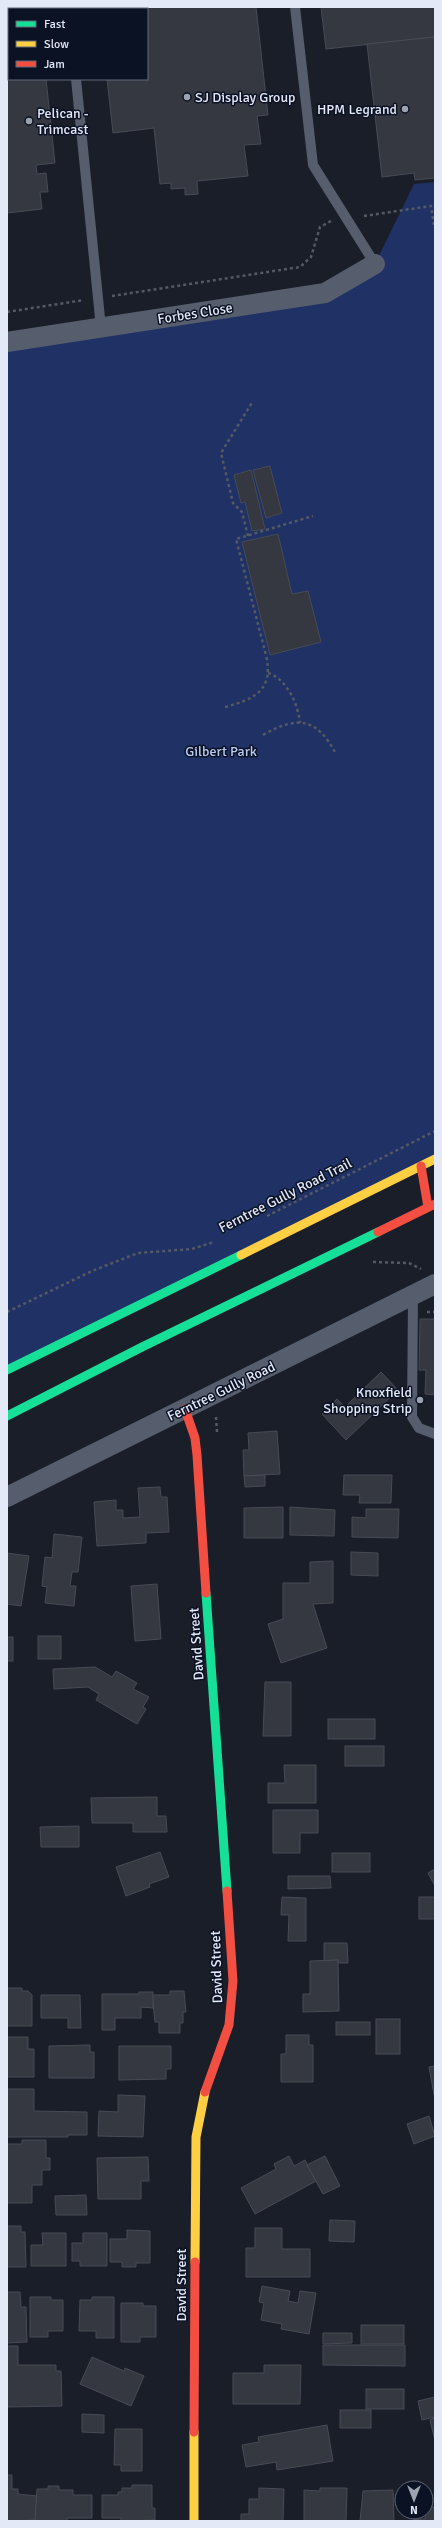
<svg xmlns="http://www.w3.org/2000/svg" width="442" height="2528" viewBox="0 0 442 2528" font-family="Signika,sans-serif">
<style>
.green{fill:#1f3165}
.building{fill:#353841;stroke:#474b55}
.lines{fill:none;stroke-linecap:round;stroke-linejoin:round}
.path{stroke:#545964;stroke-width:2.5;stroke-dasharray:3 3;stroke-linecap:butt}
.lane{stroke:#565d6d;stroke-width:10}
.street{stroke:#565d6d;stroke-width:20}
.fast{stroke:#16e098;stroke-width:9}
.slow{stroke:#ffcf43;stroke-width:9}
.jam{stroke:#f24e42;stroke-width:9}
.poi-dot{fill:#9da2af;stroke:#0b1224;stroke-width:1.5}
.labels{text-anchor:middle;stroke-width:3;stroke-linejoin:round;paint-order:stroke}
.poi-label{font-size:14px;fill:#e3e9f7;stroke:#0b1224;text-anchor:start}
.street-label{font-size:14px;fill:#e3e9f7;stroke:#0b1224}
.park-label{font-size:14px;fill:#bbccf3;stroke:#0b1224}
</style>
<rect width="100%" height="100%" fill="#1a1e28"/>
<!-- green -->
<path class="green" d="M435 182V1159L7 1370V342L325 293 375 264 414 184Z"/>
<!-- building -->
<g class="building">
<path d="M7 7H38V9H9V79H46L55 163 36 165 37 174 46 173 48 192H40L42 209 7 213Z"/>
<path d="M52 7H256L268 115 257 116 261 144 244 145 248 176 197 181 198 194 185 195V188L171 189V183L160 184 154 128 113 133 107 79H147V9H52Z"/>
<path d="M321 7H435V37L326 49Z"/>
<path d="M435 37V178L415 180 414 173 382 177 367 44Z"/>
<path d="M270 466 282 513 266 518 253 470Z"/>
<path d="M251 470 265 529 252 531 245 502 241 503 234 475Z"/>
<path d="M278 534 292 594 308 591 321 642 270 655 242 542Z"/>
<path d="M420 1319H435V1395L425 1394 426 1370H419Z"/>
<path d="M381 1372 398 1390 346 1440 322 1414 337 1399 345 1407Z"/>
<path d="M277 1431 280 1474 244 1476 243 1450H249L248 1433Z"/>
<path d="M265 1475V1486L245 1487 244 1476Z"/>
<path d="M344 1475H392L391 1503H359L360 1495H343Z"/>
<path d="M160 1487 161 1497H167L169 1532 146 1533V1543L97 1546 94 1502 116 1500V1510H123V1518L140 1517 138 1488Z"/>
<path d="M283 1507V1538H244V1508Z"/>
<path d="M290 1507 335 1510 334 1536 290 1535Z"/>
<path d="M366 1509H399L398 1538 352 1537V1517L366 1518Z"/>
<path d="M54 1534 82 1537 78 1572H72L70 1586H76L74 1606 45 1603 47 1587 42 1586 45 1557 52 1558Z"/>
<path d="M351 1552 378 1553V1576L351 1575Z"/>
<path d="M7 1553 29 1556 21 1606 7 1604Z"/>
<path d="M333 1561V1603L313 1604 327 1648 281 1663 268 1624 283 1619V1583H310V1562Z"/>
<path d="M157 1584 161 1639 135 1641 131 1586Z"/>
<rect x="38" y="1636" width="23" height="23"/>
<rect x="7" y="1637" width="6" height="24"/>
<path d="M95 1667 112 1677 116 1671 137 1683 133 1689 149 1697 143 1707 146 1709 137 1724 96 1700 99 1694 88 1687 54 1689 53 1669Z"/>
<path d="M265 1682H291V1736H263Z"/>
<rect x="328" y="1719" width="47" height="20"/>
<rect x="345" y="1746" width="39" height="20"/>
<path d="M284 1765H316V1803H268V1783H285Z"/>
<path d="M157 1797V1816H166L167 1832H133V1823H92L91 1798Z"/>
<path d="M273 1810H318V1833H300V1853H273Z"/>
<path d="M79 1826V1847H41L40 1827Z"/>
<path d="M160 1852 169 1877 149 1884 150 1887 126 1896 116 1867Z"/>
<rect x="332" y="1853" width="38" height="19"/>
<path d="M435 1869V1886L428 1873Z"/>
<path d="M288 1876H330L331 1888 288 1889Z"/>
<path d="M282 1897 306 1898V1941H288L289 1915H281Z"/>
<rect x="419" y="1897" width="16" height="22"/>
<path d="M324 1943H347L348 1963H338V1960L324 1961Z"/>
<path d="M338 1960 339 2011 303 2012V1994H310V1961Z"/>
<path d="M7 1988H22V1991H28L32 1995V2026H7Z"/>
<path d="M170 1991H184L186 2012H183V2023H180V2033H159V2022H155L152 1995H170Z"/>
<path d="M139 1992H153V2008L141 2007V2018H115V2030H102V1994H139Z"/>
<path d="M41 1995H80L81 2028H68V2018H41Z"/>
<rect x="376" y="2019" width="24" height="35"/>
<rect x="336" y="2022" width="34" height="13"/>
<path d="M286 2035H309V2045H313V2082H281V2054H286Z"/>
<path d="M7 2037H28V2049H34V2077H7Z"/>
<path d="M90 2045V2052H94V2078H49V2046Z"/>
<path d="M119 2046H171V2069H166V2079L119 2080Z"/>
<path d="M435 2066V2100L429 2067Z"/>
<path d="M7 2089H34V2111L87 2112V2135H68V2137H7Z"/>
<path d="M118 2095 145 2096 143 2137 98 2136 99 2111 118 2112Z"/>
<path d="M429 2116 435 2136 414 2144 407 2124Z"/>
<path d="M22 2140H46V2158H50V2170H42V2185H32V2203H7V2144H22Z"/>
<path d="M289 2156 294 2166 305 2160 316 2181 255 2214 241 2188 276 2169 274 2164Z"/>
<path d="M325 2156 340 2186 323 2194 307 2165Z"/>
<path d="M148 2157 149 2181H141V2199H98L97 2158Z"/>
<path d="M86 2195 87 2215H56L55 2196Z"/>
<path d="M330 2220 355 2221 354 2242 329 2241Z"/>
<path d="M7 2226H21V2232H25L26 2267H7Z"/>
<path d="M255 2228H282V2249H310V2277H246V2248H255Z"/>
<path d="M127 2230 150 2231V2263H136V2267H122V2262H110V2239H127Z"/>
<path d="M42 2233H66V2266H31V2245H43Z"/>
<path d="M83 2233H107V2266H80V2261H72V2243H83Z"/>
<path d="M262 2286 290 2291 288 2301 298 2303 300 2291 316 2293 309 2334 281 2329 282 2324 261 2320 264 2303 259 2302Z"/>
<path d="M7 2292H20L21 2307H26L27 2342 7 2343Z"/>
<path d="M30 2297H51V2300H63V2331H48V2337H30Z"/>
<path d="M92 2297H114V2338H96V2331H79L80 2300H92Z"/>
<path d="M121 2303H143V2306H156V2337H140V2342H121Z"/>
<rect x="361" y="2325" width="43" height="19"/>
<path d="M323 2333H352V2343L323 2344Z"/>
<path d="M323 2345H405V2366L323 2365Z"/>
<path d="M7 2346H18V2365H56V2371H61L62 2406 7 2407Z"/>
<path d="M92 2357 124 2371 125 2368 144 2376 131 2406 80 2384Z"/>
<path d="M264 2365H301L300 2404H233V2373H264Z"/>
<rect x="366" y="2389" width="38" height="20"/>
<path d="M435 2397V2417L422 2420 418 2401Z"/>
<rect x="340" y="2410" width="31" height="18"/>
<path d="M82 2414 104 2415V2433L82 2432Z"/>
<path d="M435 2418V2441L430 2420Z"/>
<path d="M327 2425 333 2461 277 2470 276 2462 246 2467 242 2445 259 2442 258 2437Z"/>
<path d="M115 2429H142V2471H121V2465H114Z"/>
<path d="M7 2475H12V2489H18V2494L37 2496V2520L7 2521Z"/>
<path d="M132 2485H152V2508H155V2520L121 2521V2518H102V2495H118V2492H122V2488H132Z"/>
<path d="M48 2486H59V2490H73V2495H92V2518H67V2521H35L37 2489H48Z"/>
<path d="M259 2488 284 2489 283 2521H241V2514H249V2499H259Z"/>
<path d="M320 2488H347L346 2521H304V2490L320 2491Z"/>
<path d="M393 2490 394 2521H360L363 2491Z"/>
<path d="M426 2507H435V2521H414V2519H425Z"/>
</g>
<g class="lines">
<!-- path -->
<g class="path">
<path d="M364 216 431 206 434 226"/>
<path d="M112 296 300 267 311 257 320 227 331 221"/>
<path d="M7 312 84 300"/>
<path d="M248 536 242 512 233 503 221 453 253 401"/>
<path d="M268 673C287 679 298 704 300 723"/>
<path d="M225 707C255 699 274 690 266 655L236 539 313 516"/>
<path d="M263 735C298 715 317 718 336 754"/>
<path d="M267 1216 435 1131"/>
<path d="M373 1262 409 1263 421 1269"/>
<path d="M7 1312 92 1271 138 1253 192 1249 214 1242"/>
<path d="M427 1312H435"/>
<path d="M216 1417 217 1432"/>
</g>
<!-- lane -->
<g class="lane">
<path d="M295 7 313 165 375 264"/>
<path d="M76 79 101 328"/>
<path d="M413 1295 412 1417 419 1428 435 1434"/>
</g>
<!-- street -->
<g class="street">
<path d="M7 342 325 293 375 264"/>
<path d="M7 1497 435 1284"/>
</g>
<!-- fast -->
<g class="fast">
<path d="M7 1370 241 1255"/>
<path d="M7 1416 142 1347 378 1232"/>
<path d="M206 1593 227 1891"/>
</g>
<!-- slow -->
<g class="slow">
<path d="M241 1255 435 1159"/>
<path d="M195 2262 196 2137 205 2092"/>
<path d="M194 2521V2432"/>
</g>
<!-- jam -->
<g class="jam">
<path d="M421 1166 428 1207"/>
<path d="M378 1232 435 1204"/>
<path d="M185 1409 195 1438 197 1455 206 1593"/>
<path d="M205 2092 229 2025 233 1981 227 1891"/>
<path d="M194 2432 195 2262"/>
</g>
</g>
<!-- markers -->
<g class="poi-dot">
<circle cx="187" cy="97" r="4"/>
<circle cx="405" cy="109" r="4"/>
<circle cx="29" cy="121" r="4"/>
<circle cx="420" cy="1400" r="4"/>
</g>
<g class="labels">
<!-- poi labels -->
<g class="poi-label">
<text x="195" y="102">SJ Display Group</text>
<text x="397" y="114" text-anchor="end">HPM Legrand</text>
<text x="37" y="118">Pelican -<tspan x="37" dy="16">Trimcast</tspan></text>
<text x="412" y="1397" text-anchor="end">Knoxfield<tspan x="412" dy="16">Shopping Strip</tspan></text>
</g>
<!-- street labels -->
<g class="street-label">
<text transform="translate(195 313) rotate(-9)" y="5">Forbes Close</text>
<text transform="translate(285 1195) rotate(-27)" y="5">Ferntree Gully Road Trail</text>
<text transform="translate(221 1391) rotate(-26)" y="5">Ferntree Gully Road</text>
<text transform="translate(196 1644) rotate(-94)" y="5">David Street</text>
<text transform="translate(216 1967) rotate(-92)" y="5">David Street</text>
<text transform="translate(181 2285) rotate(-90)" y="5">David Street</text>
</g>
<!-- park labels -->
<g class="park-label">
<text x="221" y="756">Gilbert Park</text>
</g>
</g>
<!-- border -->
<rect width="442" height="2528" fill="none" stroke="#e3e9f7" stroke-width="16"/>
<!-- legend -->
<rect x="8" y="8" width="140" height="72" fill="#0b1224" stroke="#616878"/>
<rect x="16" y="21" width="20" height="6" fill="#16e098" stroke="#616878"/>
<text x="44" y="28" font-size="12" fill="#e3e9f7">Fast</text>
<rect x="16" y="41" width="20" height="6" fill="#ffcf43" stroke="#616878"/>
<text x="44" y="48" font-size="12" fill="#e3e9f7">Slow</text>
<rect x="16" y="61" width="20" height="6" fill="#f24e42" stroke="#616878"/>
<text x="44" y="68" font-size="12" fill="#e3e9f7">Jam</text>
<!-- north arrow -->
<g transform="translate(414 2500) rotate(180)"><circle r="19" fill="#0b1224" stroke="#616878"/>
<path d="M0-3L7 15L0 10L-7 15Z" fill="#9da2af"/>
<text y="-6" font-size="11" font-weight="bold" text-anchor="middle" fill="#e3e9f7">N</text>
</g>
</svg>
